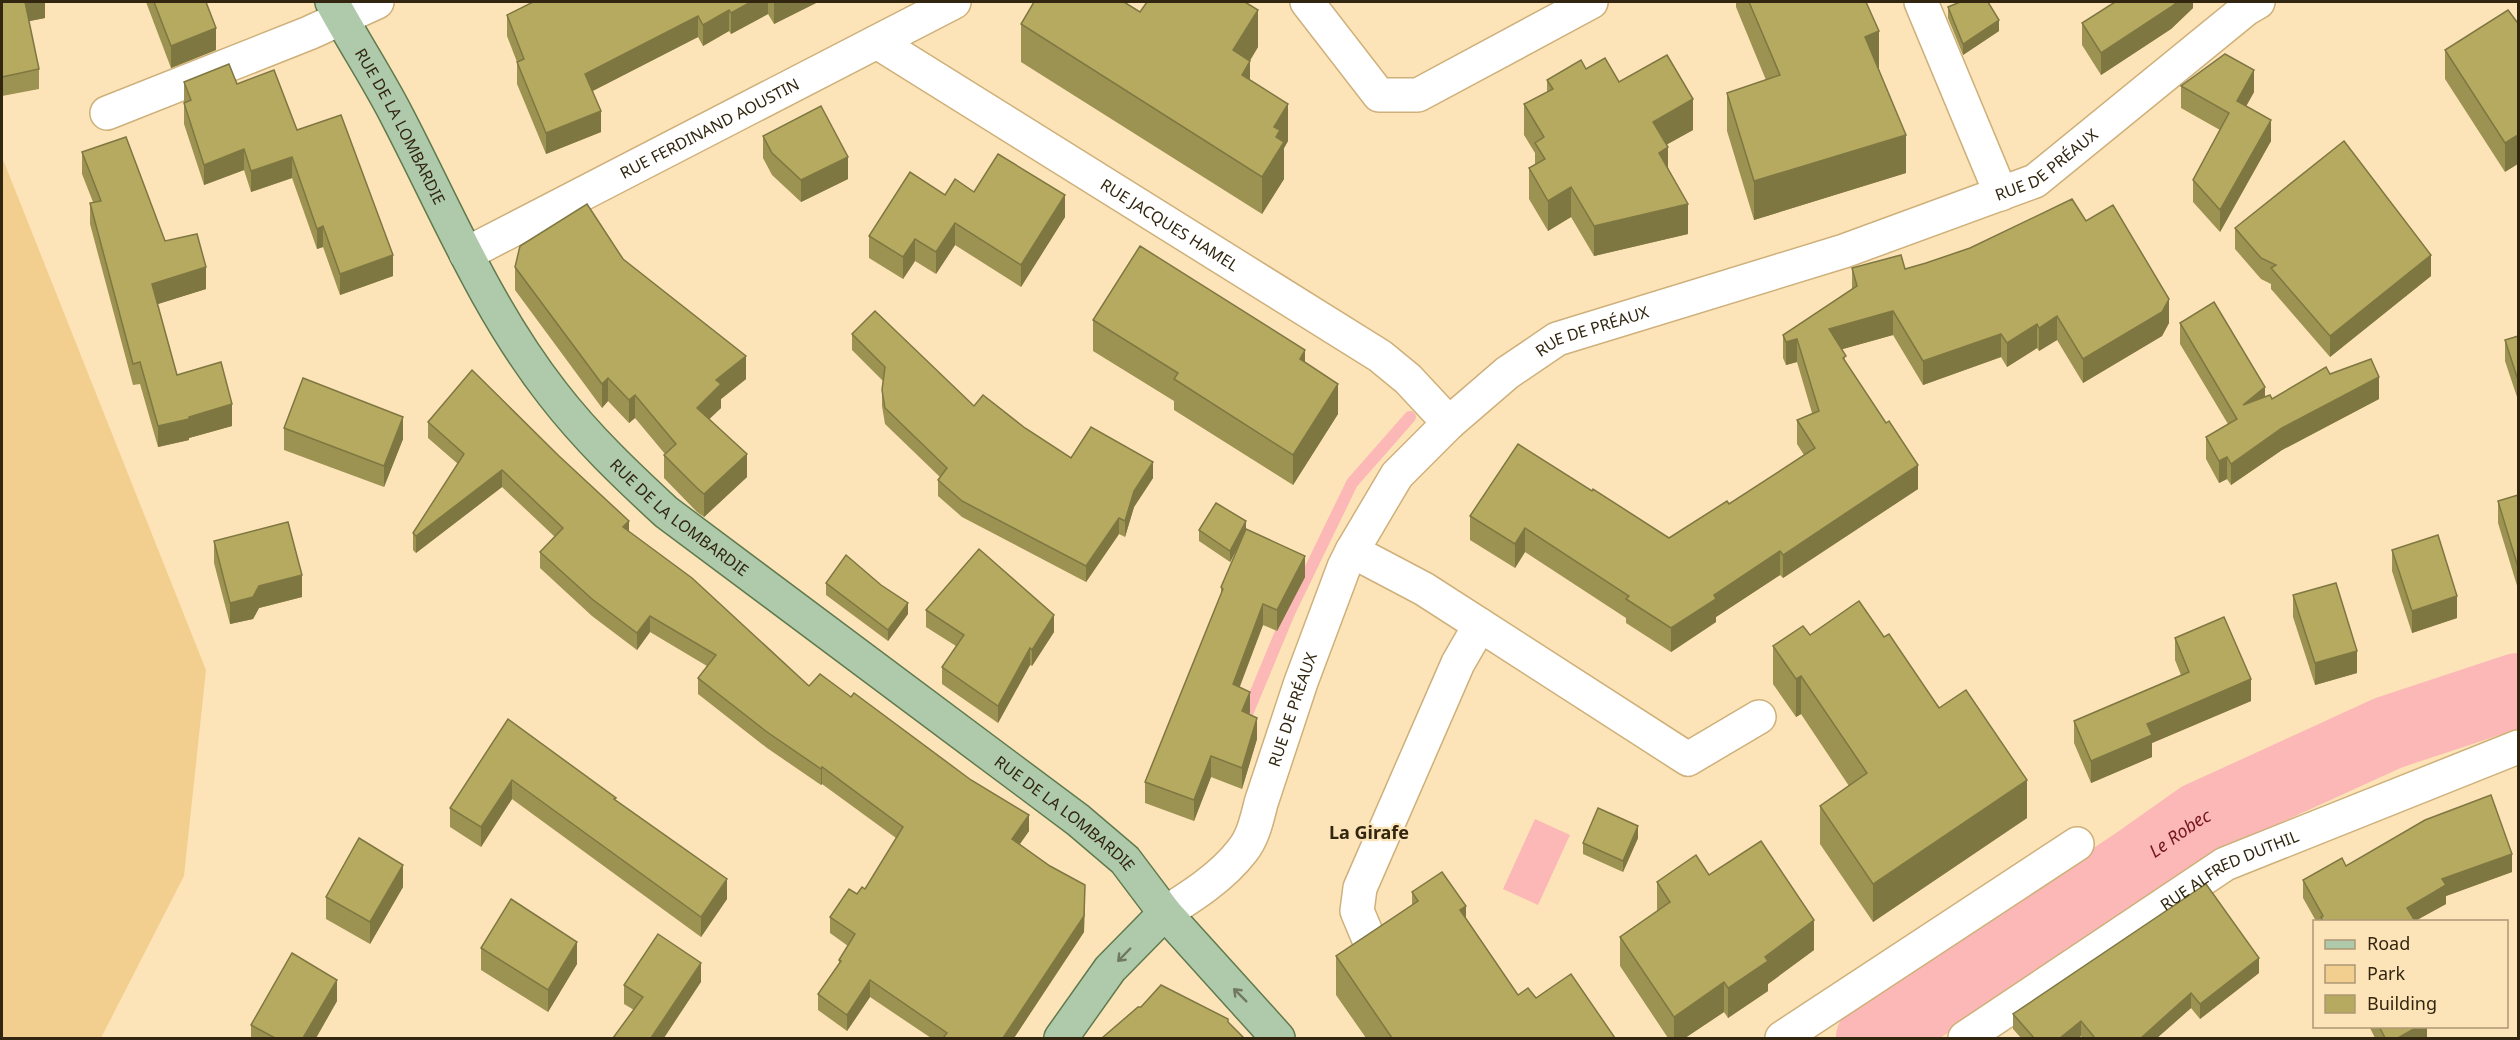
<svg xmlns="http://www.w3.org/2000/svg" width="2520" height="1040" viewBox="0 0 2520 1040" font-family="'Noto Sans',sans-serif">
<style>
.green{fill:#f3cf8f}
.water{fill:#fbb8b6}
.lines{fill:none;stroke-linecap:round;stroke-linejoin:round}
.stream{stroke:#fbb8b6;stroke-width:12}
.river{stroke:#fbb8b6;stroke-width:74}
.minor-casing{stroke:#ceb07a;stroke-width:36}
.major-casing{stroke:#607a4f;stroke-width:36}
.minor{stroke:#fff;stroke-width:33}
.major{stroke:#aecaaa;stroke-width:33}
.wall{fill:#9c9252}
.shaded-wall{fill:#7f7742}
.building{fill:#b5aa5f;stroke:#7f7742;stroke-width:1.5}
.oneway{stroke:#70785d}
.labels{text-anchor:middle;stroke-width:4.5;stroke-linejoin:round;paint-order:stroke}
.street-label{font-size:16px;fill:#322610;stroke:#fde4b8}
.neighbourhood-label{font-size:18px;font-weight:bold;fill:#322610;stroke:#fde4b8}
.water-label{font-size:18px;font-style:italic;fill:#74161f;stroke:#fde4b8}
</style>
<rect width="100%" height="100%" fill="#fde4b8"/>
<!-- green -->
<path class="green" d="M2 157 206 670 184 876 101 1038H2Z"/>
<!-- water -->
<path class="water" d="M1535 819 1570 835 1538 905 1503 889Z"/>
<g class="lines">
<!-- stream -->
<path class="stream" d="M1244 721 1289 613 1352 483 1410 417"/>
<!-- river -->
<path class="river" id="s1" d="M1873 1038 2135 865 2200 819 2388 733 2518 690"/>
<!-- minor casing -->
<g class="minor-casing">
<g id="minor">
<path d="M1307 2 1379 95H1418L1591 2"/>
<path d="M1921 2 2001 194"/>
<path id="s2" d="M877 42 1380 356 1408 379 1449 423"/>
<path d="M107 113 309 33 377 2"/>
<path id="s3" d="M466 254 954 2"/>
<path d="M1352 551 1424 589 1688 759 1759 717"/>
<path id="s4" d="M1165 913C1192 896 1222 877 1242 851 1253 838 1257 819 1261 803L1301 682 1344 567 1352 551 1397 475 1449 423 1507 373 1557 339 1844 251 2035 181 2246 9 2258 2"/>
<path d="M1373 949 1357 911 1360 888 1458 663 1480 625"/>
<path d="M1782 1038 2077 844"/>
<path id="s5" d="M1965 1038 2225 864 2518 747"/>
</g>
</g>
<!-- major casing -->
<g class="major-casing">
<g id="major">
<path id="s6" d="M332 2C353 41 377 77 397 116 446 210 487 310 553 394 587 438 626 475 666 512L1078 820 1125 860 1165 913 1278 1038"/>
<path d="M1061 1038 1110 969 1165 913"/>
</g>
</g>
<!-- minor -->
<use href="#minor" class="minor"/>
<!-- major -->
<use href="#major" class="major"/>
</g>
<!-- wall -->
<g class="wall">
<path d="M2 2H45V18L29 21 39 69V89L2 96Z"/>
<path d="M146 2H206L216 50 171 68Z"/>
<path d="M533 2H818L774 24 768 14 731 34 729 31 703 46 698 37 592 91 601 132 546 154 517 84V62L507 36V15Z"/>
<path d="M1736 2H1866L1879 69 1906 173 1754 220 1727 131V93L1766 80 1736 7Z"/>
<path d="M2193 2V8L2171 29 2101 75 2082 45V23Z"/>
<path d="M1948 7 1999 31 1963 55 1948 18Z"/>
<path d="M2517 22 2505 172 2445 79V50Z"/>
<path d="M1021 24 1258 47 1250 61V81L1288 141 1284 148V179L1262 214 1021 62Z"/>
<path d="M1586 69 1619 82 1693 130 1666 145 1668 167 1688 234 1594 256 1571 217 1548 231 1529 199V168L1535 165V153L1524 135V104L1547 92V80Z"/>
<path d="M184 82 237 84 297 130 393 276 340 295 323 247 317 249 292 178 251 192 244 170 204 185 184 124Z"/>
<path d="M2181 86 2254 92 2246 106 2271 141 2220 232 2193 202V180L2220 130 2181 108Z"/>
<path d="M763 136 848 179 801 202 772 175 763 158Z"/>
<path d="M82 152 165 241 206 289 157 304 177 375 232 426 189 438V440L158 447 140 384 133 385 90 224V203L93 202 82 174Z"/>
<path d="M974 192 1065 217 1021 287 955 245 936 274 915 261 903 279 869 258V236L945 195Z"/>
<path d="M2086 221 2169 323 2162 336 2083 383 2057 340 2039 351 2037 348 2007 367 2001 357 1923 385 1893 335 1842 349 1846 363 1918 489 1783 578 1780 575 1716 617V622L1671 652 1626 623V618L1525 552 1515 568 1470 540V516L1592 491 1669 538 1729 504 1804 455 1797 444V420L1812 413 1797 362 1786 365 1783 358V335L1852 289V268L1905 269Z"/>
<path d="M2235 228 2431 276 2330 357 2271 289V284L2261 279 2235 249Z"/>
<path d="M623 259 746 379 721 399V408L709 419 747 477 704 517 697 512 664 478V455L665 454 635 418 629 423 608 401 602 408 515 290V267Z"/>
<path d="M1093 320 1338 414 1293 485 1174 410V401L1093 351Z"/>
<path d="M2180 323 2265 397 2272 399 2330 374 2379 399 2282 450 2231 485 2227 479 2219 483 2206 459V437L2228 424 2180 344Z"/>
<path d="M852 334 974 406 1025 428 1071 458 1153 478 1134 507 1125 537 1119 534 1086 582 962 517 938 496V480L940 477 885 424 882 406V390L883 381 852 350Z"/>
<path d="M2518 336V397H2517L2505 361V340Z"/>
<path d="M428 422 629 531 809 686 1029 831 1020 844 1085 901 1084 932 1014 1038H931L870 997 847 1031 818 1010V994L839 964V960L848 946 830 933V917L857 894 865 889 896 838 822 784 821 785 767 748 698 694V678L707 666 650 632 637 650 592 616 540 568V552L555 537 502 487 416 553 413 550V533L458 464 428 438Z"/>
<path d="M284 428 403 439 384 487 284 450Z"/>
<path d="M2518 495V589L2498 523V501Z"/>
<path d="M1199 530H1246L1305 577 1277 631 1263 625 1239 687 1250 712 1249 714 1257 739 1242 789 1211 777 1194 821 1145 803V782L1221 595V587L1240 544 1230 562 1199 541Z"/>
<path d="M214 541 302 597 259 608 253 619 230 624 214 563Z"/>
<path d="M2392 550 2457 618 2412 633 2392 571Z"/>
<path d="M826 583 908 614 888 641 826 595Z"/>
<path d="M2293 595 2357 673 2315 685 2293 617Z"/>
<path d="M926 610 1054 632 1032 666 1030 665 998 723 942 684V667L956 646 926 627Z"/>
<path d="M1810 635 1884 637 2027 818 1873 922 1820 844V806L1849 786 1801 714 1796 717 1773 684V646Z"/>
<path d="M2175 638 2251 701 2152 743V757L2091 783 2074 743V721L2181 675 2175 660Z"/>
<path d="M508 719 616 801 727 899 701 937 512 799 481 847 450 827V808Z"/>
<path d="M1638 838 1623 872 1583 854V843Z"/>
<path d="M2346 866 2512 872 2446 896V904L2415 921H2316L2303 898V880Z"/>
<path d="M1709 875 1814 950 1768 984V991L1728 1018 1724 1012 1685 1038H1668L1620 966V937L1657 911V882Z"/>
<path d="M403 887 370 944 326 919V897Z"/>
<path d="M1412 892 1466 918 1518 995 1536 998 1615 1038H1366L1336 995V956L1412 905Z"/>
<path d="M481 948 577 964 548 1012 481 970Z"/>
<path d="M2259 973 2200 1019 2191 1008 2157 1038H2082L2081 1036 2078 1038H2021L2013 1029V1014Z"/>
<path d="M701 982 634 1010 624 1004V985Z"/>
<path d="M337 1001 316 1038H251V1025Z"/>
<path d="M2369 1026H2427V1038H2375Z"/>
</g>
<!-- shaded-wall -->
<g class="shaded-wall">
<path d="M25 2H45V18L25 22Z"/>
<path d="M751 2H768V14L731 34V13Z"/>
<path d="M777 2H818L774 24V3Z"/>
<path d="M2177 2H2193V8L2171 29 2101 75V53Z"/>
<path d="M729 10V31L703 46V25Z"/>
<path d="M1258 10V47L1233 87V50Z"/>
<path d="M698 16V37L585 95V74Z"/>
<path d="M1999 20V31L1963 55V44Z"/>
<path d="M216 28V50L171 68V46Z"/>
<path d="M1879 31V70L1865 37Z"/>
<path d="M1250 61V98L1242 75Z"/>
<path d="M2254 70V92L2237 123V101Z"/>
<path d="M1693 99V130L1653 152V122Z"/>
<path d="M1288 104V141L1284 148V179L1262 214V177L1274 127Z"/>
<path d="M601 111V132L546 154V133Z"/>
<path d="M2271 120V141L2220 232V210Z"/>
<path d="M1906 135V173L1754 220V181Z"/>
<path d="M2518 135V164L2505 172V143Z"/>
<path d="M1668 147V177L1659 153Z"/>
<path d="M244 149V170L204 185V165Z"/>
<path d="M292 157V178L251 192V171Z"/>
<path d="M848 157V179L801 202V180Z"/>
<path d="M1571 187V217L1548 231V201Z"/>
<path d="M1065 195V217L1021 287V265Z"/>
<path d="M1688 204V234L1594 256V226Z"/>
<path d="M955 223V245L936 274V252Z"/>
<path d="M323 226V247L317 249V229Z"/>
<path d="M915 239V261L903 279V257Z"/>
<path d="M393 255V276L340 295V274Z"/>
<path d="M2431 255V276L2330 357V336Z"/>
<path d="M206 267V289L152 306V284Z"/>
<path d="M2169 299V323L2162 336 2083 383V359Z"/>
<path d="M1893 311V335L1829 353V329Z"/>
<path d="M2057 316V340L2039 351V328Z"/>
<path d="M2037 324V348L2007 367V343Z"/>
<path d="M2001 334V357L1923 385V361Z"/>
<path d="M1797 339V362L1786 365V342Z"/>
<path d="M1305 350V380L1300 359Z"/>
<path d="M746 356V379L721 399V408L697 431V408L716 380Z"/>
<path d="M2518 376V397H2517V377Z"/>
<path d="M2379 377V399L2282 450 2231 485V464L2282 428Z"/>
<path d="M608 378V401L602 408V384Z"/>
<path d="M1338 384V414L1293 485V455Z"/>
<path d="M2265 387V409L2243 405Z"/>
<path d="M635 395V418L629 423V400Z"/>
<path d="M232 404V426L189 438V440L158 447V426Z"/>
<path d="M403 417V439L384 487V466Z"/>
<path d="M747 454V477L704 517V494Z"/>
<path d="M2227 457V479L2219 483V461Z"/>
<path d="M1153 462V478L1134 507 1125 537V521L1134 491Z"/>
<path d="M1918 465V489L1783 578V555Z"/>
<path d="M502 470V487L416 553V536Z"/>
<path d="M1119 518V534L1086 582V566Z"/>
<path d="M629 521V537L623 527Z"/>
<path d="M1246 521V532L1230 562V551Z"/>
<path d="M1525 528V552L1515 568V544Z"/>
<path d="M1780 551V575L1716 617V622L1671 652V628L1714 595Z"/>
<path d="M1305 556V577L1277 631V610Z"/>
<path d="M302 575V597L259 608 253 619 230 624V603L259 586Z"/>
<path d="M2457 596V618L2412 633V611Z"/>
<path d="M908 603V614L888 641V630Z"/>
<path d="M1263 604V625L1233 705V684Z"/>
<path d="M1054 615V632L1032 666V650Z"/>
<path d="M650 616V632L637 650V633Z"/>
<path d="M1030 648V665L998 723V706Z"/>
<path d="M2357 651V673L2315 685V663Z"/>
<path d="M1801 676V714L1796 717V679Z"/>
<path d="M2251 679V701L2152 743V757L2091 783V761L2147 724Z"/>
<path d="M1250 692V712L1242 732V711Z"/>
<path d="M1257 718V739L1242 789V768Z"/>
<path d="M1211 756V777L1194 821V800Z"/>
<path d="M822 767V784L821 785V769Z"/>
<path d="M512 780V799L481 847V827Z"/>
<path d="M2027 780V818L1873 922V884Z"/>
<path d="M1029 815V831L1012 855V839Z"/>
<path d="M1638 826V838L1623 872V861Z"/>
<path d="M2512 854V872L2446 896V904L2415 921H2407V908L2442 879Z"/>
<path d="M403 865V887L370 944V922Z"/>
<path d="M727 879V899L701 937V917Z"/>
<path d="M1085 885 1084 932 1014 1038H1003Z"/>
<path d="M1466 906V944L1460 910Z"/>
<path d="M1814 920V950L1768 984V991L1728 1018V988L1765 957Z"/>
<path d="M577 942V964L548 1012V990Z"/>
<path d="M2259 958V973L2200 1019V1004Z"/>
<path d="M701 963V982L664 1038H651Z"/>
<path d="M337 980V1001L316 1038H303Z"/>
<path d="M870 980V997L847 1031V1015Z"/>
<path d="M1724 982V1012L1685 1038H1674V1017Z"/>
<path d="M2191 993V1008L2157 1038H2141Z"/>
<path d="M2081 1021V1036L2078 1038H2060Z"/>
<path d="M2419 1026H2427V1038H2398Z"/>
</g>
<!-- building -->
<g class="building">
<path d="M2 2H29H25L39 69 2 77Z"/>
<path d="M154 2H206L216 28 171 46Z"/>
<path d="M533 2H751L731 13 729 10 703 25 698 16 585 74 601 111 546 133 517 62 524 59 507 15Z"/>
<path d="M1034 2H1124L1140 12 1147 2H1245L1258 10 1233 50 1250 61 1242 75 1288 104 1274 127 1280 130 1276 137 1284 142 1262 177 1021 24Z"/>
<path d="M1749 2H1866L1879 31 1865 37 1906 135 1754 181 1727 93 1780 75Z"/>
<path d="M1960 2H1988L1999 20 1963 44 1948 7Z"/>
<path d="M2115 2H2177L2171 7 2101 53 2082 23Z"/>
<path d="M2508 10 2517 22 2518 21V135L2505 143 2445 50Z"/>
<path d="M2225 54 2254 70 2237 101 2271 120 2220 210 2193 180 2229 113 2181 86Z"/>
<path d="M1667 55 1693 99 1653 122 1668 147 1659 153 1688 204 1594 226 1571 187 1548 201 1529 168 1545 159 1535 143 1544 137 1524 104 1553 89 1547 80 1581 60 1586 69 1605 58 1619 82Z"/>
<path d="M229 64 237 84 274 70 297 130 341 115 393 255 340 274 323 226 317 229 292 157 251 171 244 149 204 165 184 103 191 100 184 82Z"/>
<path d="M821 106 848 157 801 180 772 153 763 136Z"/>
<path d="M126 137 165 241 197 234 206 267 152 284 177 375 221 362 232 404 189 417V419L158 426 140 362 133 364 90 203 101 201 82 152Z"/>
<path d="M2344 141 2431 255 2330 336 2271 268 2276 265 2261 258 2235 228Z"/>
<path d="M998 154 1065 195 1021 265 955 223 936 252 915 239 903 257 869 236 910 172 945 195 955 179 974 192Z"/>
<path d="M2072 199 2086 221 2113 205 2169 299 2162 312 2083 359 2057 316 2039 328 2037 324 2007 343 2001 334 1923 361 1893 311 1829 329 1846 356 1843 358 1886 423 1889 421 1918 465 1783 555 1780 551 1714 595 1716 599 1671 628 1626 599 1629 596 1525 528 1515 544 1470 516 1518 444 1592 491 1593 489 1669 538 1727 501 1729 504 1815 448 1797 420 1819 411 1797 339 1786 342 1783 335 1857 286 1852 268 1901 255 1905 269 1926 263 1970 248Z"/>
<path d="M587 204 623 259 746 356 716 380 721 384 697 408 747 454 704 494 697 488 664 455 676 444 635 395 629 400 608 378 602 384 515 267 520 246Z"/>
<path d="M1140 246 1305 350 1300 359 1338 384 1293 455 1174 379 1178 373 1093 320Z"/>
<path d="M2214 302 2265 387 2243 405 2270 395 2272 399 2326 367 2330 374 2371 359 2379 377 2282 428 2231 464 2227 457 2219 461 2206 437 2237 419 2180 323Z"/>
<path d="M875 311 974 406 983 395 1025 428 1071 458 1091 427 1153 462 1134 491 1125 521 1119 518 1086 566 962 501 938 480 947 468 885 408 882 390 885 367 852 334Z"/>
<path d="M2518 336V376L2517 377 2505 340Z"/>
<path d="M472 370 559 456 629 521 623 527 692 578 809 686 820 674 851 697 854 693 971 780 1029 815 1012 839 1050 866 1085 885 1084 916 1003 1038H943L947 1033 870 980 847 1015 818 994 841 961 839 960 855 934 830 917 849 889 857 894 862 887 865 889 903 827 822 767 821 769 767 732 698 678 716 655 650 616 637 633 592 599 540 552 563 528 502 470 416 536 413 533 464 454 428 422Z"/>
<path d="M303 378 403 417 384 466 284 428Z"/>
<path d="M2518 495V567L2498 501Z"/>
<path d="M1216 503 1246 521 1230 551 1199 530Z"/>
<path d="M288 522 302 575 259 586 253 597 230 603 214 541Z"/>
<path d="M1246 529 1305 556 1277 610 1263 604 1233 684 1250 692 1242 711 1257 718 1242 768 1211 756 1194 800 1145 782 1223 589 1221 587Z"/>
<path d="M2438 535 2457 596 2412 611 2392 550Z"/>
<path d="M979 549 1054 615 1032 650 1030 648 998 706 942 667 964 635 926 610Z"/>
<path d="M846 555 881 585 908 603 888 630 826 583Z"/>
<path d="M2336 583 2357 651 2315 663 2293 595Z"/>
<path d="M1859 601 1884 637 1889 634 1939 708 1966 690 2027 780 1873 884 1820 806 1867 773 1801 676 1796 679 1773 646 1803 626 1810 635Z"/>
<path d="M2224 617 2251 679 2147 724 2152 735 2091 761 2074 721 2189 672 2175 638Z"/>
<path d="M508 719 616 798 614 799 727 879 701 917 512 780 481 827 450 808Z"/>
<path d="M2491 795 2512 854 2442 879 2446 885 2407 908 2415 921H2323L2321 917 2323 916 2303 880 2342 858 2346 866 2425 820Z"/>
<path d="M1598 808 1638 826 1623 861 1583 843Z"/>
<path d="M359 838 403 865 370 922 326 897Z"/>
<path d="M1761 841 1814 920 1765 957 1768 961 1728 988 1724 982 1674 1017 1620 937 1670 902 1657 882 1696 855 1709 875Z"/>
<path d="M1442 872 1466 906 1460 910 1518 995 1528 988 1536 998 1571 974 1615 1038H1392L1336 956 1418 901 1412 892Z"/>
<path d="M2206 884 2259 958 2200 1004 2191 993 2141 1038H2095L2081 1021 2060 1038H2034L2013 1014Z"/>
<path d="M511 899 577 942 548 990 481 948Z"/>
<path d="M658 934 701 963 651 1038H613L643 997 624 985Z"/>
<path d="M292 953 337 980 303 1038H275L251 1025Z"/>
<path d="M1161 985 1228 1019V1022L1244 1038H1102L1138 1007H1141Z"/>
<path d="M2379 1026H2419L2398 1038H2385Z"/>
</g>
<!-- one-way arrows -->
<defs><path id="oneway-shaft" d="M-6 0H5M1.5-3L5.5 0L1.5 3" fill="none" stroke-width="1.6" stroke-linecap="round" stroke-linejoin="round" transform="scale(1.5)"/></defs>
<g class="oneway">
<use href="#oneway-shaft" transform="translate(1124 955) rotate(134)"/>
<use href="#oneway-shaft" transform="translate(1240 995) rotate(-135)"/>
</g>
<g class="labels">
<!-- street labels -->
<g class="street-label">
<text dy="6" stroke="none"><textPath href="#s6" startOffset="142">RUE DE LA LOMBARDIE</textPath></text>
<text dy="6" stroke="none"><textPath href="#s3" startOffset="274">RUE FERDINAND AOUSTIN</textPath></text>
<text dy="6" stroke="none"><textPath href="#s4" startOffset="1240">RUE DE PRÉAUX</textPath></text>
<text dy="6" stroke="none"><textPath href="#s2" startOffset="345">RUE JACQUES HAMEL</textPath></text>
<text dy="6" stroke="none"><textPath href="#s4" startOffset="754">RUE DE PRÉAUX</textPath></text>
<text dy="6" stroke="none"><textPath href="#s6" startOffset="628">RUE DE LA LOMBARDIE</textPath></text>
<text dy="6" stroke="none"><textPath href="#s4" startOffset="250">RUE DE PRÉAUX</textPath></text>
<text dy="6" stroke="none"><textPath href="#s6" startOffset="1114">RUE DE LA LOMBARDIE</textPath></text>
<text dy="6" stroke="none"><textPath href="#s5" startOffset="314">RUE ALFRED DUTHIL</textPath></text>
</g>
<!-- neighbourhood labels -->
<g class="neighbourhood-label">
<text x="1369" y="839">La Girafe</text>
</g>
<!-- water labels -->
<g class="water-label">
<text dy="6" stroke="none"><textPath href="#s1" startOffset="369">Le Robec</textPath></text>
</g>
</g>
<!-- border -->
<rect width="2520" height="1040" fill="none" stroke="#322610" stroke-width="6"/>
<!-- legend -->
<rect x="2313" y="920" width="195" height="108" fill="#fde4b8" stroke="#ac9875" stroke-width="1.5"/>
<rect x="2325" y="940" width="30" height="9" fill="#aecaaa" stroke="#ac9875" stroke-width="1.5"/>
<text x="2367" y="950" font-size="18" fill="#322610">Road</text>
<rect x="2325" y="965" width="30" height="18" fill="#f3cf8f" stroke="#ac9875" stroke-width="1.5"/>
<text x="2367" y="980" font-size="18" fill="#322610">Park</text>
<rect x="2325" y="995" width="30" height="18" fill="#b5aa5f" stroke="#ac9875" stroke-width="1.5"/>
<text x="2367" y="1010" font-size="18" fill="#322610">Building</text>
</svg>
